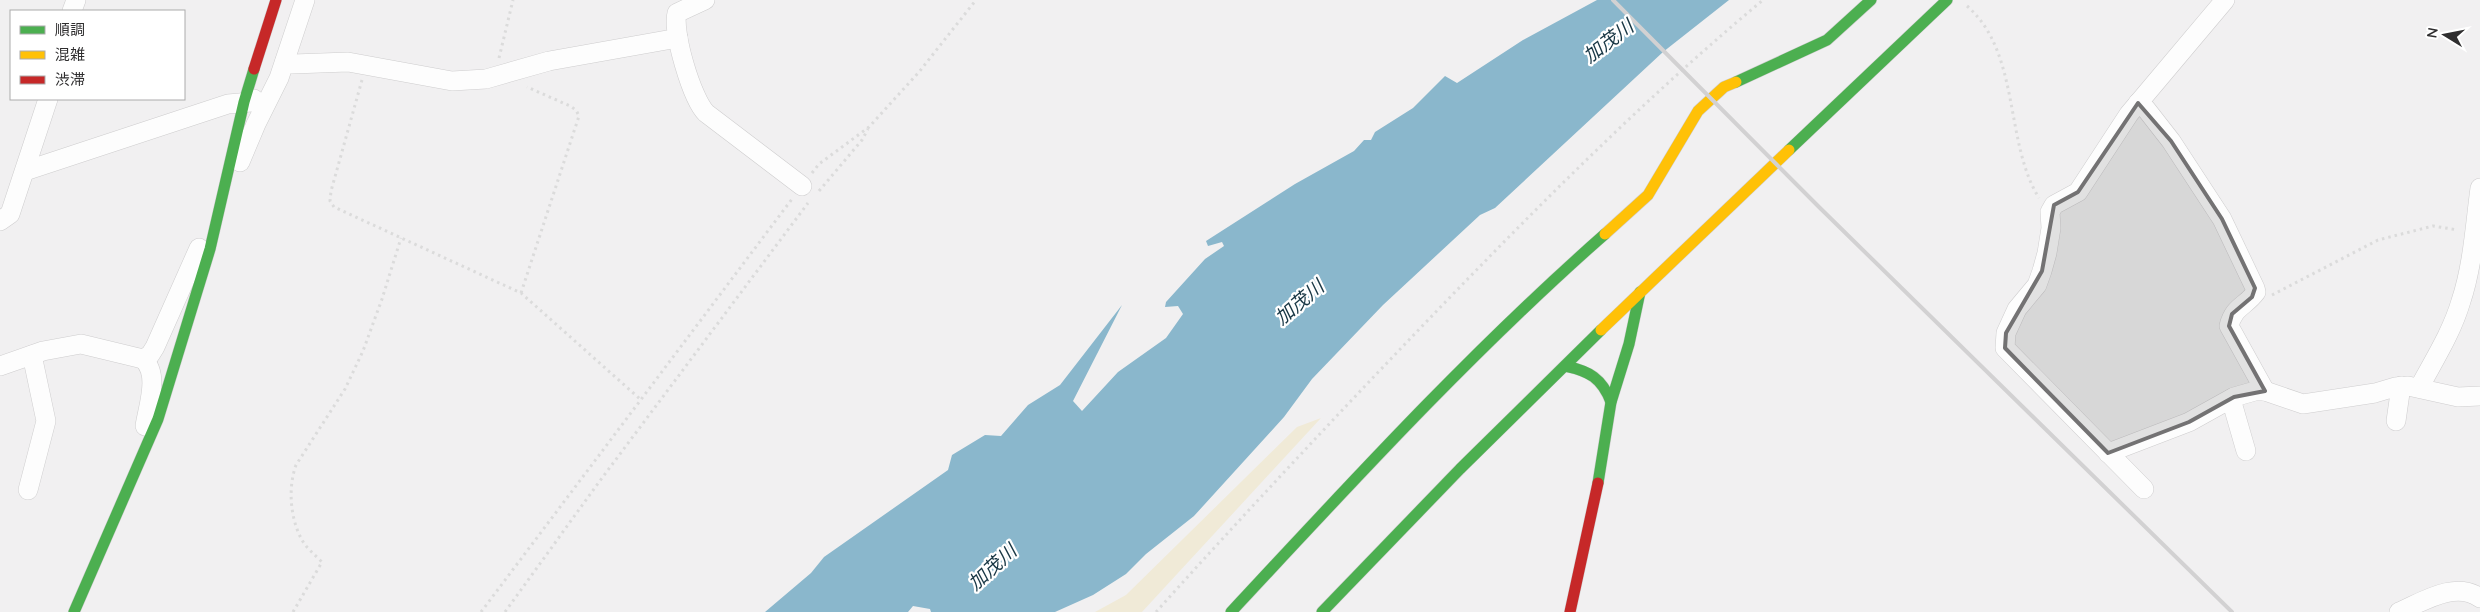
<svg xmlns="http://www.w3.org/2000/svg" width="2480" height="612" viewBox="0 0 2480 612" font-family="Quicksand,'Noto Sans JP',sans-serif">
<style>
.sand{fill:#f0ead7}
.water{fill:#8ab7cc}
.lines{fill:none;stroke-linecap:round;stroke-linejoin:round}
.street-casing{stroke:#cecdce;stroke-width:20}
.fast-casing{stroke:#cecdce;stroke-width:12}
.slow-casing{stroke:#cecdce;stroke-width:12}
.jam-casing{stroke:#cecdce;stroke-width:12}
.path{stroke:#dbdbdb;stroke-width:3;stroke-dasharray:2.5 4;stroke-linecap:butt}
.street{stroke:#fdfdfd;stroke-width:19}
.fast{stroke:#4caf50;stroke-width:11}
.slow{stroke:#ffc107;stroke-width:11}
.jam{stroke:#c62828;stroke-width:11}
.rail{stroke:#d2d1d2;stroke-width:4}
.marked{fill:#737273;fill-opacity:0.2;stroke:#737273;stroke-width:4;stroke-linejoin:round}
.labels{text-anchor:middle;stroke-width:4.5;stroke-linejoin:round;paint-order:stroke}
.water-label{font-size:19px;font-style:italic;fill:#173644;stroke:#fff}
</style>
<rect width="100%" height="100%" fill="#f1f0f1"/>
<!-- sand -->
<path class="sand" d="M1321 418 1142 612H1095L1126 595 1297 427Z"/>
<!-- water -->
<path class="water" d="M1597 0H1729L1663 52 1495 208 1480 215 1383 305 1312 379 1284 417 1194 516 1146 554 1126 574 1093 595 1055 612H931L930 609 913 606 908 612H765L811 573 824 557 948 470 952 455 985 435 1001 436 1028 405 1060 385 1122 305 1073 401 1082 411 1118 372 1166 338 1183 314 1178 306 1165 307 1166 302 1205 259 1224 246 1222 242 1208 246 1206 241 1295 184 1354 151 1364 140H1371L1375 132 1413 108 1445 76 1457 83 1523 40Z"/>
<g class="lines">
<!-- street casing -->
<g class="street-casing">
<g id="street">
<path d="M705 0 677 13C672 32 692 99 706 113L802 186"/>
<path d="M72 11 76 0"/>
<path d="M285 61 293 64 348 62 452 81 486 79 549 61 678 38"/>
<path d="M2138 103 2146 109 2171 141 2222 219 2255 288 2256 292C2245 307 2234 306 2229 326L2265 391"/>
<path d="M240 162 256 124 279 78 305 0"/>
<path d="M25 171 228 104 251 102 254 99"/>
<path d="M0 221 10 214 48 99"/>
<path d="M143 359C160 374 148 406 145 426"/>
<path d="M0 366 43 351 81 344 143 359 150 355 155 347 199 248"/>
<path d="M2419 388C2434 360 2452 332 2461 301 2473 265 2475 225 2480 188"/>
<path d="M2231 399 2246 451"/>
<path d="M2396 421 2401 386"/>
<path d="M2108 453 2189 422 2234 397 2255 391H2265L2303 404 2375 393 2395 387 2408 386 2458 397 2480 396"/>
<path d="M2144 489 2005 348 2006 333 2017 309 2037 285 2042 271 2047 253 2051 228 2050 212 2054 205 2078 192 2129 114 2225 0"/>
<path d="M28 490 46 421 32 355"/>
<path d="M2399 612C2422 602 2456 580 2480 598"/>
</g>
</g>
<!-- fast casing -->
<g class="fast-casing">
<g id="fast">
<path d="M1736 82 1827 40 1871 0"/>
<path d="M1789 150 1947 0"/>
<path d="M1565 366C1589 371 1602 378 1611 402"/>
<path d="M1598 483 1611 402 1629 344 1640 292"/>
<path d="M74 612 158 419 210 249 244 102 254 69"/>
<path d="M1231 612C1352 482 1472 351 1605 234"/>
<path d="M1322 612 1460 469 1601 330"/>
</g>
</g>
<!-- slow casing -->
<g class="slow-casing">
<g id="slow">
<path d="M1605 234 1648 195 1698 111 1724 87 1736 82"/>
<path d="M1601 330 1789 150"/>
</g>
</g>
<!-- jam casing -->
<g class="jam-casing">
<g id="jam">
<path d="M254 69 276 0"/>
<path d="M1570 612 1598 483"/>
</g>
</g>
<!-- path -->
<g class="path">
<path d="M1967 6C2021 53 2004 142 2039 198"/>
<path d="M499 58 513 0"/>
<path d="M362 80 331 191 330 201 334 207 521 293 640 399"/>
<path d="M812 173 819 164 869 127 919 72 976 0"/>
<path d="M819 191 862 140 868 129"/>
<path d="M521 293 579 116 576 110 570 106 527 87"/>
<path d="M2272 295 2378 240 2433 226 2458 230"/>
<path d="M293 612 322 562C314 554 305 547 301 538 290 517 288 487 296 465L345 389 363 351 382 299 401 238"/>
<path d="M481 612 792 199"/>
<path d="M505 612 599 482 808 203"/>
<path d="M1156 612C1245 513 1336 416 1428 320 1535 209 1644 99 1763 0"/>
</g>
<!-- street -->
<use href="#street" class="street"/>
<!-- fast -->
<use href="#fast" class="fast"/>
<!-- slow -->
<use href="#slow" class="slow"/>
<!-- jam -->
<use href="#jam" class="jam"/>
<!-- rail -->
<path class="rail" d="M1613 0 1819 207 2232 612"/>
</g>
<!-- marked area -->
<path class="marked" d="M2138 103 2171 141 2222 219 2255 288 2252 297 2232 314 2229 326 2265 391 2234 397 2189 422 2108 453 2005 348 2006 333 2042 271 2054 205 2078 192Z"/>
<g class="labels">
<!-- water labels -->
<g class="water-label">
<text transform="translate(1608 41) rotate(-37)" y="7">加茂川</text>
<text transform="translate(1299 302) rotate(-40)" y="7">加茂川</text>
<text transform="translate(992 567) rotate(-42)" y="7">加茂川</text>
</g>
</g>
<!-- legend -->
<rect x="10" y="10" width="175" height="90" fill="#ffffff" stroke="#acabac"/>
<rect x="20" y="26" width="25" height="8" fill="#4caf50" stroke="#acabac"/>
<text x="55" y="35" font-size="15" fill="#2f2e2f">順調</text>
<rect x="20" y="51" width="25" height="8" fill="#ffc107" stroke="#acabac"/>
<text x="55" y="60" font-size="15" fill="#2f2e2f">混雑</text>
<rect x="20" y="76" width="25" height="8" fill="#c62828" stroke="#acabac"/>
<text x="55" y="85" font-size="15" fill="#2f2e2f">渋滞</text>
<!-- north arrow -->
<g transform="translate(2445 35) rotate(280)" stroke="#ffffff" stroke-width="4" paint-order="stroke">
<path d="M0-4L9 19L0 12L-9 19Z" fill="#2f2e2f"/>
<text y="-8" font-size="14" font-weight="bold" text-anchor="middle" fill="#2f2e2f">N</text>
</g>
</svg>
